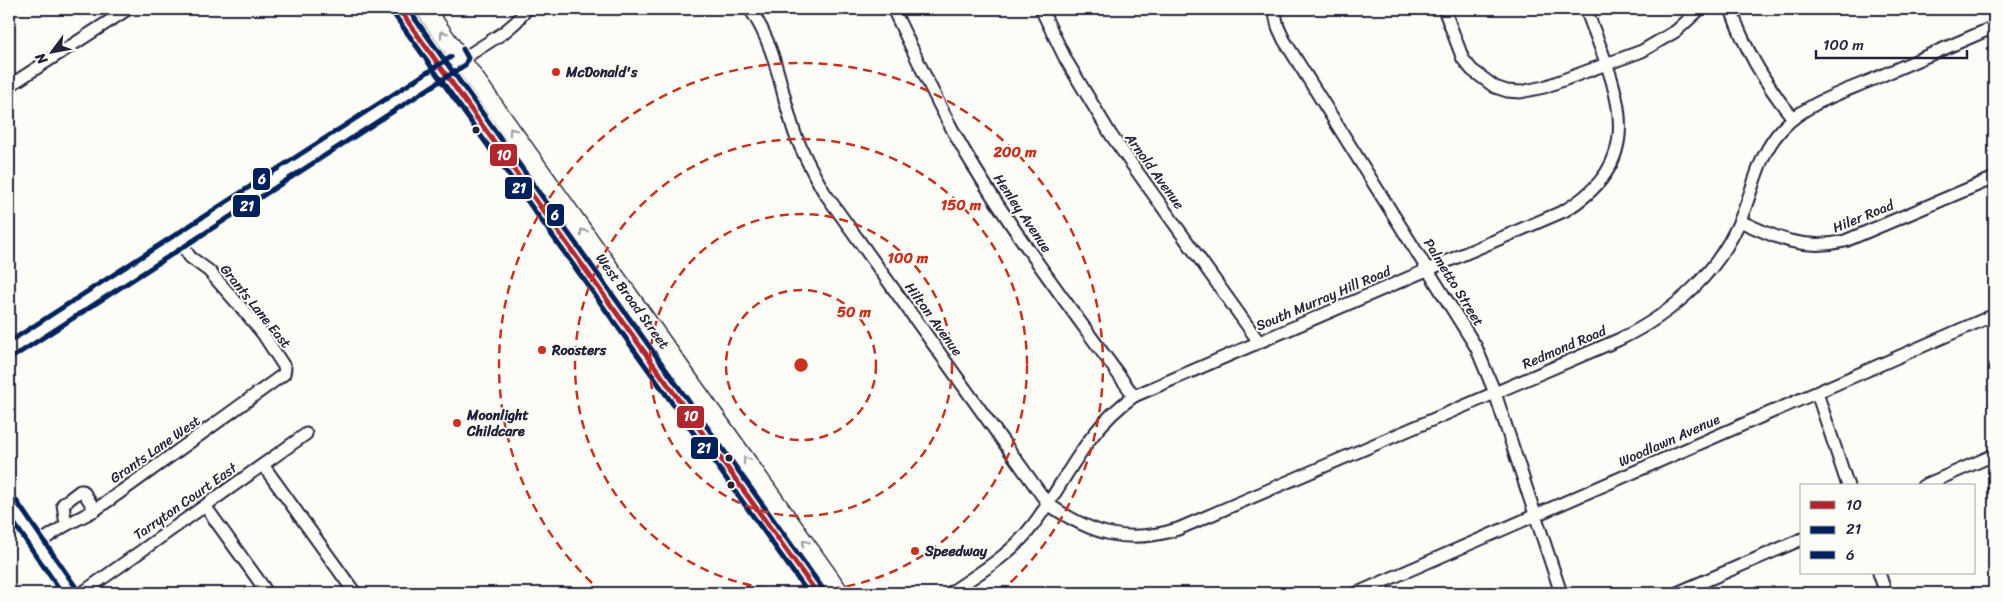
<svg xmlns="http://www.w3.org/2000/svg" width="2003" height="602" viewBox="0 0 2003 602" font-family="Sriracha,sans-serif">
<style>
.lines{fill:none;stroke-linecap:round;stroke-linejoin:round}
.minor-casing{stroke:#22223b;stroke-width:15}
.tertiary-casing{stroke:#22223b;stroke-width:18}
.primary-casing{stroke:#22223b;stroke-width:21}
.minor{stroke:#fdfcf7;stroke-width:11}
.tertiary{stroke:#fdfcf7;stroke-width:14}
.primary{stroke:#fdfcf7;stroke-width:18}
.bus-1-casing{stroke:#fdfcf7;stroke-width:9}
.bus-2-casing{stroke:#fdfcf7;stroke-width:9}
.bus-3-casing{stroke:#fdfcf7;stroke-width:9}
.bus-1{stroke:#af272f;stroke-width:5}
.bus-2{stroke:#00205b;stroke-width:5}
.bus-3{stroke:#00205b;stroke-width:5}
.oneway{stroke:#9a9aa2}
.ring{fill:none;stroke:#c8321e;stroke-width:2.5;stroke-dasharray:9 6}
.poi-dot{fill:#c8321e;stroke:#fdfcf7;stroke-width:2}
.bus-dot{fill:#22223b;stroke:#fdfcf7;stroke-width:2}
.labels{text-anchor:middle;stroke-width:4;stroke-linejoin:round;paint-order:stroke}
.poi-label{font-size:14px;font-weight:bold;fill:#22223b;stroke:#fdfcf7;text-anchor:start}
.street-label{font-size:14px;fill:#22223b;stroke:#fdfcf7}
.centre{fill:#c8321e;stroke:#fdfcf7;stroke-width:2.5}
.ring-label{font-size:15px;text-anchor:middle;font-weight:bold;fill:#c8321e;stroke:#fdfcf7;stroke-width:4;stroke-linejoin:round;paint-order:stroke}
.line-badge{stroke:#fdfcf7;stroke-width:2}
.badge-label{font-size:14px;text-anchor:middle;font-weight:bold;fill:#fff}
</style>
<rect width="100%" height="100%" fill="#fdfcf7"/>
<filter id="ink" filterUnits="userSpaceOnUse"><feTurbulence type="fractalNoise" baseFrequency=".02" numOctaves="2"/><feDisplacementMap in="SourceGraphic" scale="10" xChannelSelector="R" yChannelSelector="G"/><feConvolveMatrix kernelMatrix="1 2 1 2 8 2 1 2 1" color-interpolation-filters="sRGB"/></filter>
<g filter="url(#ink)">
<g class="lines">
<!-- minor casing -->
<g class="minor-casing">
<g id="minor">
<path d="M750 9C777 48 780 90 795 134 803 154 813 173 824 192L1048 504C1091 534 1127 545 1178 529L1618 340C1673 314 1721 271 1743 213 1755 183 1759 153 1783 128 1806 103 1844 92 1876 78 1915 61 1955 44 1994 27"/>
<path d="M893 9C918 60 941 113 971 162 1020 243 1079 319 1134 396"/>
<path d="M1041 9 1066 60 1111 135 1259 342"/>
<path d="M1274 9 1278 27 1284 40 1476 347 1495 393 1561 593"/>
<path d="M1444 9 1463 59 1472 70 1495 87 1507 91 1520 92 1544 87 1642 51 1676 31 1700 9"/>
<path d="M1731 9C1745 50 1765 84 1793 118"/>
<path d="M9 86 128 9"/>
<path d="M1740 221C1776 238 1804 251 1845 241L1994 178"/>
<path d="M194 231 503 33 516 22 527 9"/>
<path d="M1817 393 1848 486"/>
<path d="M263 465 355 593"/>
<path d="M1923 486 1994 455"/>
<path d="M205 506 264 588 258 593"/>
<path d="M66 525 63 504 80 491H83L95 510"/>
<path d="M37 544 66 525 95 510 129 486 284 374 285 368 263 334 246 313 209 271 190 257 179 240"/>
<path d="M1879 573 1886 593"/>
<path d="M82 593 306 434"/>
<path d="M950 593C979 573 1012 554 1033 525 1068 479 1084 431 1134 396L1564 211C1654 157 1614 86 1586 9"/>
<path d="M1357 593 1994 315"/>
<path d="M1677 593 1802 539"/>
<path d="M1993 593H1994"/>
</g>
</g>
<!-- tertiary casing -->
<g class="tertiary-casing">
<g id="tertiary">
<path d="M9 351 194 231"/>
<path d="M9 503 71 593"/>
</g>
</g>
<!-- primary casing -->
<g class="primary-casing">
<g id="primary">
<path d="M399 9 817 593"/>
<path d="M425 9 840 593"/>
</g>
</g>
<!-- minor -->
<use href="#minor" class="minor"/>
<!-- tertiary -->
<use href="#tertiary" class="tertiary"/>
<!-- primary -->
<use href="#primary" class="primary"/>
<!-- bus-1 casing -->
<g class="bus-1-casing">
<path id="bus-1" d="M399 9 817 593"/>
</g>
<!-- bus-2 casing -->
<g class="bus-2-casing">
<g id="bus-2">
<path d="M393 13 808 593"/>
<path d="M13 357 465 65 468 58 463 49"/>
<path d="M9 516 62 593"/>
</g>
</g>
<!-- bus-3 casing -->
<g class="bus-3-casing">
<g id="bus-3">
<path d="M408 9 823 589"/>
<path d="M9 342 451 57"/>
<path d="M15 499 77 589"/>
</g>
</g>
<!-- bus-1 -->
<use href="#bus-1" class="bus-1"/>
<!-- bus-2 -->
<use href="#bus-2" class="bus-2"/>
<!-- bus-3 -->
<use href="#bus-3" class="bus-3"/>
</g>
<!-- one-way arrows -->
<defs><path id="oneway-chevron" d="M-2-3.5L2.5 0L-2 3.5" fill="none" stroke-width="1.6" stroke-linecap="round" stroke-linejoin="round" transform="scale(1.25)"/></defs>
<g class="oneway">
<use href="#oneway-chevron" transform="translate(443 34) rotate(-126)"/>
<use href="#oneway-chevron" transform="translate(512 131) rotate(-125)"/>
<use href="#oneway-chevron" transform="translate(583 232) rotate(-125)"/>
<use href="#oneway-chevron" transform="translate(746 460) rotate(-126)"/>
<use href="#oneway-chevron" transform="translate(805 543) rotate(-125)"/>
</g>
</g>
<!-- distance rings -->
<g class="ring">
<circle cx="801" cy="365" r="75"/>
<circle cx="801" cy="365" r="151"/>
<circle cx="801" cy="365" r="226"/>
<path d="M603 593A302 302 0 1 1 999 593"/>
</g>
<!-- markers -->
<g class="poi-dot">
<circle cx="556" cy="72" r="5"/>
<circle cx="542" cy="350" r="5"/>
<circle cx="457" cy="423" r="5"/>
<circle cx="915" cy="551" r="5"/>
</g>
<g class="bus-dot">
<circle cx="476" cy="130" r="4.5"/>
<circle cx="729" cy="458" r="4.5"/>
<circle cx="731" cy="485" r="4.5"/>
</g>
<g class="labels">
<!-- poi labels -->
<g class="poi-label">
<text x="566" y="77">McDonald's</text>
<text x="552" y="355">Roosters</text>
<text x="467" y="420">Moonlight<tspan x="467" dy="16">Childcare</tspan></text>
<text x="925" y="556">Speedway</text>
</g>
<!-- street labels -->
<g class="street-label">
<text transform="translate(1155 171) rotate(54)" y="5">Arnold Avenue</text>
<text transform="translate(1023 213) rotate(56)" y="5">Henley Avenue</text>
<text transform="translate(1863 216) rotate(-22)" y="5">Hiler Road</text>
<text transform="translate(1454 282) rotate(58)" y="5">Palmetto Street</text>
<text transform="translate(1323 298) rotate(-23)" y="5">South Murray Hill Road</text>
<text transform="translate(633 301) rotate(54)" y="5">West Broad Street</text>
<text transform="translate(256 306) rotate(51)" y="5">Grants Lane East</text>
<text transform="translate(934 319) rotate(54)" y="5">Hilton Avenue</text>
<text transform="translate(1564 347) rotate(-23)" y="5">Redmond Road</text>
<text transform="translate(1669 440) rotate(-24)" y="5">Woodlawn Avenue</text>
<text transform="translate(155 449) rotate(-35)" y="5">Grants Lane West</text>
<text transform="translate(185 501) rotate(-35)" y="5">Tarryton Court East</text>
</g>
</g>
<circle cx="801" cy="365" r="8" class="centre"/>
<g class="ring-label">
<text x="1015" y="157">200 m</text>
<text x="961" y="210">150 m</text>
<text x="908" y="263">100 m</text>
<text x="854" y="317">50 m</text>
</g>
<g class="line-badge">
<rect x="489" y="143" width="29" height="24" rx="5" fill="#af272f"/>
<rect x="252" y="167" width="19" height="24" rx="5" fill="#00205b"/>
<rect x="504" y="176" width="29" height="24" rx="5" fill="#00205b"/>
<rect x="232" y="194" width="29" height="24" rx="5" fill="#00205b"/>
<rect x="546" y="203" width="19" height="24" rx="5" fill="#00205b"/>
<rect x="676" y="405" width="29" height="24" rx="5" fill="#af272f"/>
<rect x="690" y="436" width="29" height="24" rx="5" fill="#00205b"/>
</g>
<g class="badge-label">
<text x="504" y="160">10</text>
<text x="262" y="184">6</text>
<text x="519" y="193">21</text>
<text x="247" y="211">21</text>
<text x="555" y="220">6</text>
<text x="691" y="421">10</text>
<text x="704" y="453">21</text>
</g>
<!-- margin -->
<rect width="2003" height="602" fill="none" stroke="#fdfcf7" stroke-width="30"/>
<rect x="15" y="15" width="1973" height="572" fill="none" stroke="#22223b" stroke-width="2" filter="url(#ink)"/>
<!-- legend -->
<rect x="1800" y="484" width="175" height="90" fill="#fdfcf7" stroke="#a5a5ac"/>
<rect x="1810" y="501" width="25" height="8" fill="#af272f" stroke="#a5a5ac"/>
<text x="1846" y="510" font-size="15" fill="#22223b">10</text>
<rect x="1810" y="526" width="25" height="8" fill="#00205b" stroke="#a5a5ac"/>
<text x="1846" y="534" font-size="15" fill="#22223b">21</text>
<rect x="1810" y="551" width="25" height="8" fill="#00205b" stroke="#a5a5ac"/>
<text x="1846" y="560" font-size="15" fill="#22223b">6</text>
<!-- north arrow -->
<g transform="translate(52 52) rotate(238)" stroke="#fdfcf7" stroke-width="4" paint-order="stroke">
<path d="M0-4L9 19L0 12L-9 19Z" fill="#22223b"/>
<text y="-8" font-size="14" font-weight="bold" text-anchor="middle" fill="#22223b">N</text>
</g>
<!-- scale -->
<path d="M1816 50v8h151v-8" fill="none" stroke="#22223b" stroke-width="2.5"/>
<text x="1823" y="50" font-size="15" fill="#22223b" stroke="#fdfcf7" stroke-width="4" paint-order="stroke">100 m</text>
</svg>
